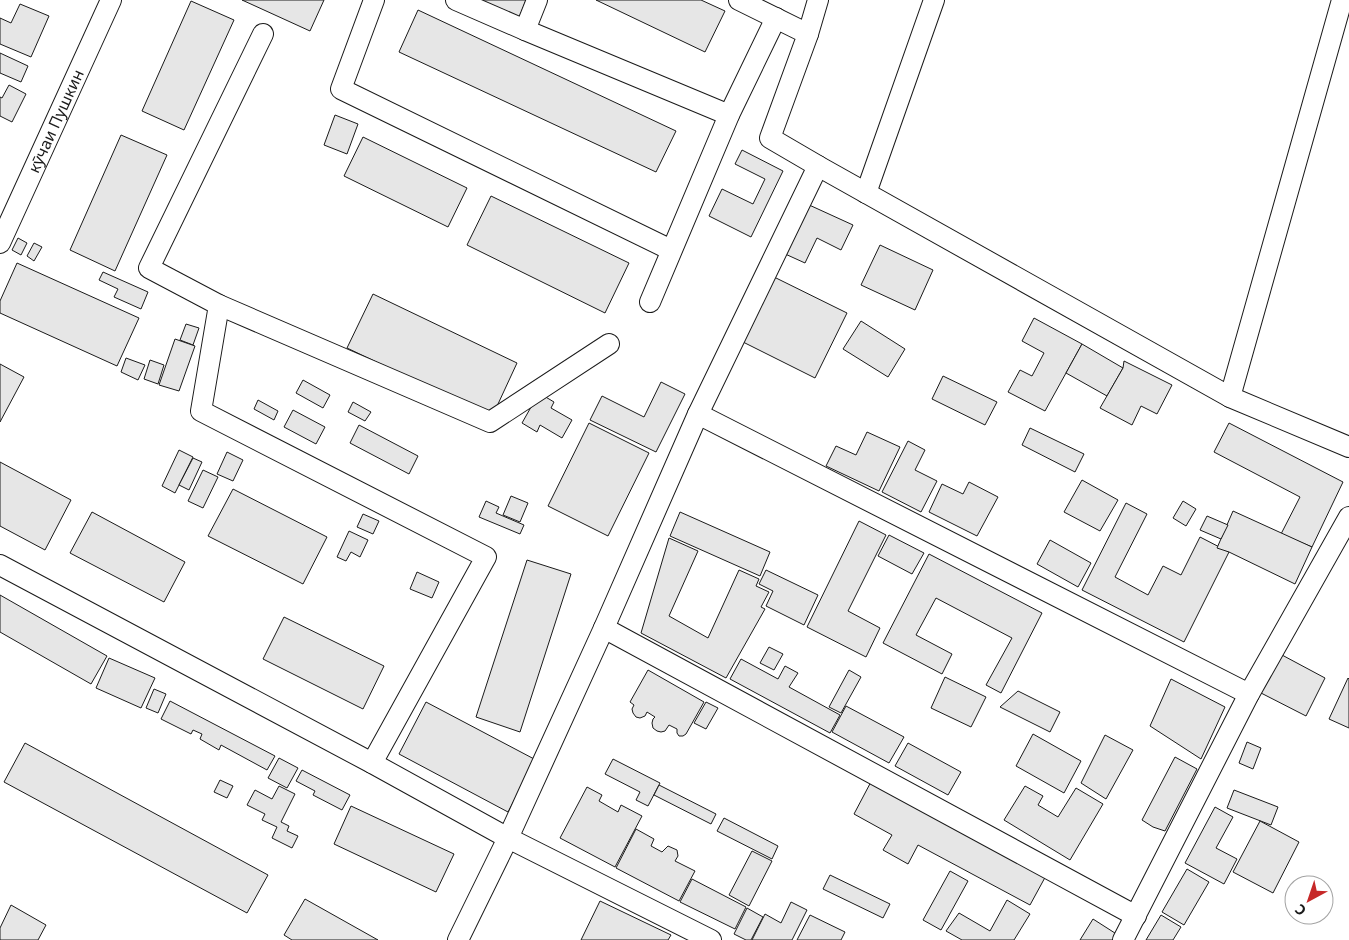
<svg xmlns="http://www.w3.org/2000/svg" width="1349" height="940" viewBox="0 0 1349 940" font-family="'Noto Sans',sans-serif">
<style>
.building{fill:#e6e6e6;stroke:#1a1a1a}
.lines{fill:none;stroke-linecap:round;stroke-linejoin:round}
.minor-casing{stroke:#1a1a1a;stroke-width:22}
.minor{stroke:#fff;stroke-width:20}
.labels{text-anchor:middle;stroke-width:4;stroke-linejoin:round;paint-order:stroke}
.street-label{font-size:16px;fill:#1a1a1a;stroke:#fff}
</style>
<rect width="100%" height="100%" fill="#fff"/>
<!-- building -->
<g class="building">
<path d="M242 0H324L310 31Z"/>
<path d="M475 0H526L519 18Z"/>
<path d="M596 0H701L725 11 705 52Z"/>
<path d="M191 1 234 20 184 130 142 111Z"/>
<path d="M20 4 49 16 31 57 0 44V18L11 23Z"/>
<path d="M418 10 676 131 656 172 399 52Z"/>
<path d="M0 53 28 66 21 82 0 73Z"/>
<path d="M9 85 26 94 12 122 0 116V97L2 98Z"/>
<path d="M335 115 358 124 347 154 324 145Z"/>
<path d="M121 135 167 155 115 271 70 250Z"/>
<path d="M363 137 467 188 448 227 344 176Z"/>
<path d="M742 150 783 171 751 237 709 216 722 189 753 204 765 179 735 164Z"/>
<path d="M491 196 629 263 605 313 467 245Z"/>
<path d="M807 204 853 225 841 250 817 238 805 263 783 253Z"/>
<path d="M18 238 27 243 21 255 12 250Z"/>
<path d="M34 243 42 247 34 261 27 256Z"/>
<path d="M880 245 933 270 915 310 861 285Z"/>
<path d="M17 263 139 318 117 366 0 313V301Z"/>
<path d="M103 272 148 292 141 309 114 297 118 289 99 280Z"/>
<path d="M772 276 847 313 815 378 741 341Z"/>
<path d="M373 294 517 363 492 417 347 348Z"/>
<path d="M1034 318 1082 344 1045 411 1008 392 1020 370 1032 376 1044 353 1022 341Z"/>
<path d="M861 321 905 349 888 377 843 349Z"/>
<path d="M186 324 199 328 193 345 180 340Z"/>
<path d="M175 339 195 346 179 391 159 385Z"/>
<path d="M1082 344 1123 368 1107 396 1066 373Z"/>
<path d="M126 358 145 365 138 380 121 372Z"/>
<path d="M150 360 164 365 158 384 144 379Z"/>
<path d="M1124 361 1172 385 1157 414 1141 406 1132 425 1100 408 1123 368Z"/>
<path d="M0 364 24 377 0 422Z"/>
<path d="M943 376 997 402 985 425 932 399Z"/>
<path d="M303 380 330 395 323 408 296 393Z"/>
<path d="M661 382 685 394 656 452 590 420 602 396 644 417Z"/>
<path d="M539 393 554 402 551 408 572 420 562 438 540 425 537 432 522 423Z"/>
<path d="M258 400 278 411 274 420 254 409Z"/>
<path d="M353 402 371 412 365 421 348 412Z"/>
<path d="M293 410 325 427 316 444 284 427Z"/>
<path d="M589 423 649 453 608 536 548 506Z"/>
<path d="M1229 423 1343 482 1312 547 1281 534 1300 497 1214 452Z"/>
<path d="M359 425 418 456 409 474 350 443Z"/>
<path d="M1030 428 1084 454 1075 472 1022 445Z"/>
<path d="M867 432 900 447 879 491 826 466 836 446 856 455Z"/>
<path d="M908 441 925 450 915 470 937 481 921 512 882 492Z"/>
<path d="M179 450 193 457 175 493 162 486Z"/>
<path d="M227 452 243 460 233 481 217 474Z"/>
<path d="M193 458 202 462 189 490 179 485Z"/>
<path d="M0 462 71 500 45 550 0 526Z"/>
<path d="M203 470 218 477 203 508 188 501Z"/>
<path d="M1082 480 1118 500 1100 531 1064 512Z"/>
<path d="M969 482 998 497 977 536 929 512 942 484 963 494Z"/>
<path d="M233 489 327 537 303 584 208 536Z"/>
<path d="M511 496 528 503 520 522 503 515Z"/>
<path d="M486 501 499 507 496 513 524 525 520 534 479 517Z"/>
<path d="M1183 501 1196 509 1186 526 1173 518Z"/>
<path d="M1126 503 1147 514 1115 577 1148 595 1163 566 1181 575 1200 537 1229 552 1184 642 1082 590Z"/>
<path d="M1233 511 1312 547 1295 584 1229 552 1217 548Z"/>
<path d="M92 512 185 562 164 602 70 553Z"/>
<path d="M680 512 770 552 760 576 670 536Z"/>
<path d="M363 514 379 521 373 534 357 527Z"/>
<path d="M1207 516 1228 525 1221 539 1200 530Z"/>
<path d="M859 521 886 535 848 611 880 628 866 657 807 627Z"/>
<path d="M349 531 368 540 360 557 351 552 346 561 337 557Z"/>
<path d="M889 535 924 553 912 574 878 556Z"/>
<path d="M669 538 698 551 669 616 708 638 739 570 759 579 756 586 769 592 761 607 765 609 726 678 641 633Z"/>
<path d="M1050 540 1091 563 1078 587 1037 564Z"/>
<path d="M929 554 1042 613 1001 693 986 685 1012 638 936 598 916 635 952 654 942 674 883 643Z"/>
<path d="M527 560 571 574 520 732 476 717Z"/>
<path d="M766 570 818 595 804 625 766 606 773 591 759 584Z"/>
<path d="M417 572 439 582 432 598 410 589Z"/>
<path d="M0 595 107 656 91 684 0 632Z"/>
<path d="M284 617 384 666 363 709 263 659Z"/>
<path d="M769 647 783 654 774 670 760 663Z"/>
<path d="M1282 655 1325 678 1306 716 1261 693Z"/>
<path d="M109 658 155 678 141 708 96 688Z"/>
<path d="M741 659 778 679 785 666 798 673 789 687 840 715 830 733 730 679Z"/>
<path d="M648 670 704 702 686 734 683 736H679L677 733V729L669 725 665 731 661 732 657 731 653 728 652 723 653 719 655 717 647 712 645 716 640 718 636 717 633 713 632 709 634 705 630 702Z"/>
<path d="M849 670 861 677 841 713 829 707Z"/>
<path d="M945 677 986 697 971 727 931 708Z"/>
<path d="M1348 678 1349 679V728L1329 719Z"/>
<path d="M1171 679 1225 707 1201 759 1150 726Z"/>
<path d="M154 689 166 694 158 713 146 708Z"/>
<path d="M1018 691 1060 712 1050 732 1000 707Z"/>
<path d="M170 701 275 756 267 770 221 745 219 750 200 739 202 734 193 730 191 734 161 719Z"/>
<path d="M426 702 536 760 508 812 399 754Z"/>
<path d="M706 702 718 708 706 729 694 723Z"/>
<path d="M846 706 904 737 889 763 832 732Z"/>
<path d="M1033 734 1081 761 1064 793 1016 766Z"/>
<path d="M1105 735 1133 750 1106 799 1081 783Z"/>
<path d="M1247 742 1261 748 1253 769 1239 763Z"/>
<path d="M25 743 268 875 247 913 4 782Z"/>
<path d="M908 743 961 772 948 795 895 766Z"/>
<path d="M1175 757 1197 769 1165 831 1153 827 1142 820Z"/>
<path d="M279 758 298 768 287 788 268 778Z"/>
<path d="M613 759 660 783 648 806 636 800 640 792 605 774Z"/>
<path d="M302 770 350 795 342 810 313 795 315 791 296 781Z"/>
<path d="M873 778 1048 872 1030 905 918 845 908 864 883 850 892 835 854 814Z"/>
<path d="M220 780 233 786 227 798 214 792Z"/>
<path d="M659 785 716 814 711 824 654 795Z"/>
<path d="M279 786 295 794 281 822 289 826 287 831 298 836 292 848 272 838 277 827 262 820 265 814 247 805 255 790 272 799Z"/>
<path d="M1025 786 1043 796 1038 805 1058 817 1076 788 1103 804 1070 860 1004 820Z"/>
<path d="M587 787 602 795 599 801 618 812 621 805 642 816 615 867 560 838Z"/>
<path d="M1234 790 1278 807 1271 825 1227 808Z"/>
<path d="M351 806 454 854 436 892 334 844Z"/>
<path d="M1215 807 1233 817 1216 848 1237 859 1224 884 1185 863Z"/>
<path d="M724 818 778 846 772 859 717 831Z"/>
<path d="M1260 821 1299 842 1273 893 1233 872Z"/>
<path d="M636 829 654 839 651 846 662 852 668 846 677 850 678 856 675 861 695 871 679 901 616 868Z"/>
<path d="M752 851 772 861 749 906 729 895Z"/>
<path d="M1187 869 1209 882 1184 925 1162 912Z"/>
<path d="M950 871 968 881 941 930 923 920Z"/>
<path d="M830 875 890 904 883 918 823 889Z"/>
<path d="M692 879 746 907 735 929 680 902Z"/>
<path d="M305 899 378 940H292L284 935Z"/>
<path d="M1007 900 1030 914 1014 940H962L946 931 959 913 990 931Z"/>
<path d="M600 901 671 935 668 940H581Z"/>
<path d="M791 902 807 910 792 940H752L765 914 781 923Z"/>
<path d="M11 905 46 925 38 940H0V928Z"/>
<path d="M747 908 763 917 751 940H746L734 934Z"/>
<path d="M810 915 845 932 841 940H797Z"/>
<path d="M1161 915 1181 927 1173 940H1146Z"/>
<path d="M1093 919 1118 935 1116 940H1080Z"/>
</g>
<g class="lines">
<!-- minor casing -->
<g class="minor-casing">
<g id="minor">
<path d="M374 0 341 89 671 250"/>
<path d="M456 0 525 30 537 0"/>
<path d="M525 30 729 115"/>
<path d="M263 34 149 268 219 305 201 411 486 557 372 763"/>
<path d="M808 34 818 0"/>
<path d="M818 166 1230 397 1349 447"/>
<path d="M866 193 934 0"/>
<path id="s1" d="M0 243 111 0"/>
<path d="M650 302 729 115 776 18"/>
<path d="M219 305 490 422 609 344"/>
<path d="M1230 397 1342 0"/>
<path d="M698 414 1249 694"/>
<path d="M0 565 372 763 508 838 711 940"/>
<path d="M604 628 1136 916"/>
<path d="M458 940 508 838 604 628 698 414 818 166 770 138 808 34 739 0"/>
<path d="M1123 940 1249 694 1349 517"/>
</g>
</g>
<!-- minor -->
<use href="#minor" class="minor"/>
</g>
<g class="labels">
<!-- street labels -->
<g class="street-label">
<text dy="6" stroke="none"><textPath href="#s1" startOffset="134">кӯчаи Пушкин</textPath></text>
</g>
</g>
<!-- north arrow -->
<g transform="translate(1309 900) rotate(220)"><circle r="24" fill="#ffffff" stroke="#a3a3a3"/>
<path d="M0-4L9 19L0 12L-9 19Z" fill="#c62828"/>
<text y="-8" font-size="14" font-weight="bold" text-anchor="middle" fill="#1a1a1a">С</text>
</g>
</svg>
